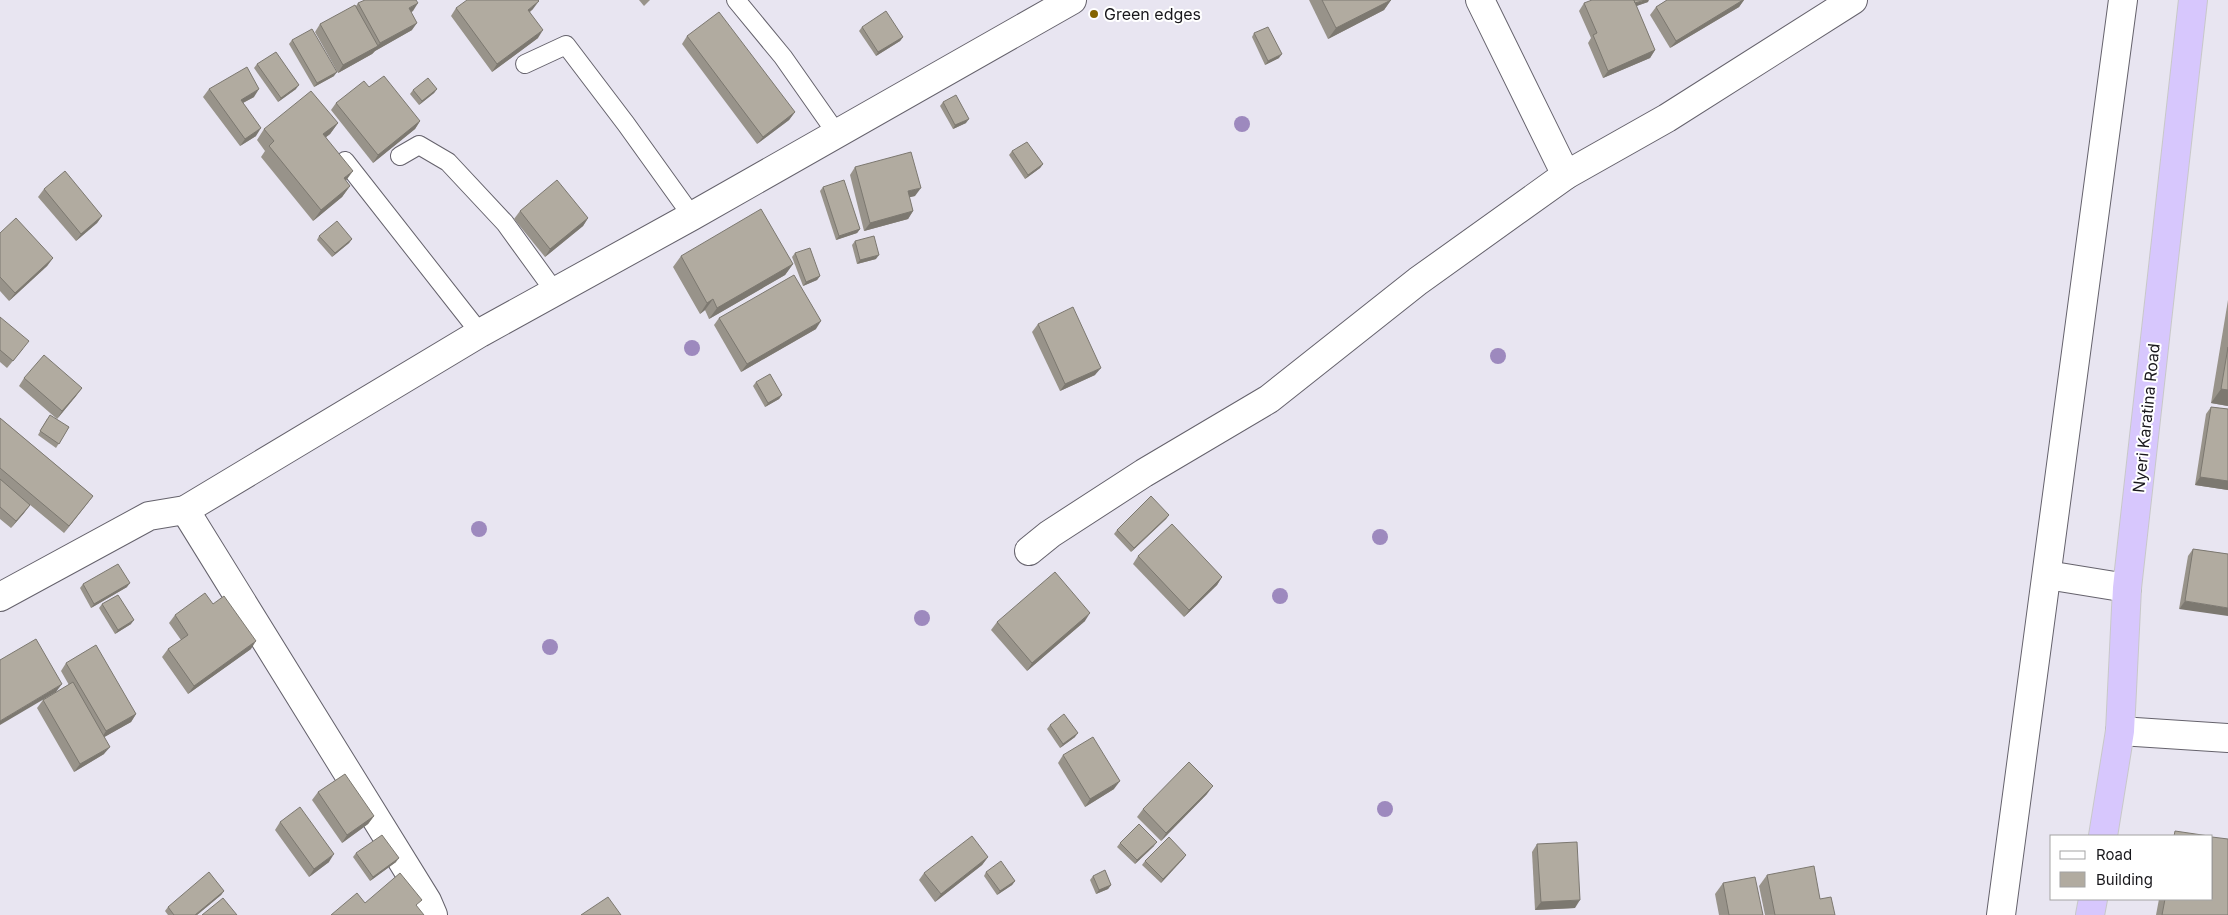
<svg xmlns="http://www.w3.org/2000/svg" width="2228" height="915" viewBox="0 0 2228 915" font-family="Inter,sans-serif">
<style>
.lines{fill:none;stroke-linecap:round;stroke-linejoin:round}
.lane-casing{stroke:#65626c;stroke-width:20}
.street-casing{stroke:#65626c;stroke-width:30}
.highway-casing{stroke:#c8c8c9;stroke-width:30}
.lane{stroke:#fff;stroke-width:18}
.street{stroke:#fff;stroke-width:28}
.highway{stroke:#d7c7fd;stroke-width:28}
.tree{fill:#9d89be}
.wall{fill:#98938a}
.shaded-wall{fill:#7c7870}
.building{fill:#b1aba0;stroke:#7c7870}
.poi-dot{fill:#856400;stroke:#fff;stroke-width:2}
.labels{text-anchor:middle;stroke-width:4;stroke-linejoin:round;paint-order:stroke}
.poi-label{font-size:16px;fill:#19181c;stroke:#fff;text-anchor:start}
.street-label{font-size:16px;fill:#19181c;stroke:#fff}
</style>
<rect width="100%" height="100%" fill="#e8e5f1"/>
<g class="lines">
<!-- lane casing -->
<g class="lane-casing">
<g id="lane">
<path d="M736 0 783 57 837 134"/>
<path d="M525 64 566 45 626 124 692 216"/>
<path d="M400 156 419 145 448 162 505 223 555 292"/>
<path d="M345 161 480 333"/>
</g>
</g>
<!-- street casing -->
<g class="street-casing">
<g id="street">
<path d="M1480 0 1566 175"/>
<path d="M185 510 427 901 433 915"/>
<path d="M1029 551 1050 534 1144 473 1269 399 1418 281 1566 175 1667 118 1853 0"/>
<path d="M2047 575 2127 588"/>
<path d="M0 597 149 516 185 510 480 333 692 216 1072 0"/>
<path d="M2120 731 2228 738"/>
<path d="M2001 915 2123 0"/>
</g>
</g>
<!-- highway casing -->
<g class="highway-casing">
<g id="highway">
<path d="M2103 836 2120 731 2127 588 2193 0"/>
<path d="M2090 915 2093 899"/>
</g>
</g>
<!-- lane -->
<use href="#lane" class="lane"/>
<!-- street -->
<use href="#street" class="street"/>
<!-- highway -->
<use href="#highway" class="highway"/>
</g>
<!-- trees -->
<g class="tree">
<circle cx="1242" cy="124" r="8"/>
<circle cx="692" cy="348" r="8"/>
<circle cx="1498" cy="356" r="8"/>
<circle cx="479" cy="529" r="8"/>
<circle cx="1380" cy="537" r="8"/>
<circle cx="1280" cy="596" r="8"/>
<circle cx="922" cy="618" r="8"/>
<circle cx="550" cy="647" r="8"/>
<circle cx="1385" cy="809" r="8"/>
</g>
<!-- wall -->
<g class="wall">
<path d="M639 0H650L644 6Z"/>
<path d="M1309 0H1391L1384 10 1328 39Z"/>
<path d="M1667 0H1744L1739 7 1670 48 1650 15 1656 7Z"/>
<path d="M1648 2 1636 6 1655 50 1650 58 1603 78 1588 43 1591 38 1579 11 1584 3Z"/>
<path d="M358 3 413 11 411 12 412 30 375 51 372 54 338 73 315 32 320 24 356 6Z"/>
<path d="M456 8 533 9 530 12 538 38 492 72 451 16Z"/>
<path d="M862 27 903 37 900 41 876 56 859 31Z"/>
<path d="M1254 33 1279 58 1265 65 1252 37Z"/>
<path d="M687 36 795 112 789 120 757 144 682 44Z"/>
<path d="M292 40 334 76 314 87 289 44Z"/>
<path d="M257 64 296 89 278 102 254 68Z"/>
<path d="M369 87 420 121 415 129 373 163 331 110 336 103Z"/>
<path d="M209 89 254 97 243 103 256 136 240 146 203 97Z"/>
<path d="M437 89 434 93 419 105 410 94 413 90Z"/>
<path d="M943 102 966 123 953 129 940 106Z"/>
<path d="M338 123 330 134 326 137 346 181 350 186 342 197 313 221 261 157 265 151 257 140 264 129Z"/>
<path d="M1012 151 1043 164 1040 168 1025 179 1009 155Z"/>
<path d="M855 167 915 196 909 197 913 211 908 219 864 231 850 175Z"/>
<path d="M823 187 860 229 857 233 836 240 820 191Z"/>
<path d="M44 189 102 216 97 223 76 241 38 197Z"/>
<path d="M520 211 588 218 583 226 545 257 514 219Z"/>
<path d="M0 233 53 258 47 266 9 301 0 291Z"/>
<path d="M319 236 352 239 349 243 332 257 317 240Z"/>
<path d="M855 241 876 259 857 264 852 245Z"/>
<path d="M795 253 820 276 817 280 803 286 792 257Z"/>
<path d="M681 256 793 264 785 275 709 319 705 310 700 314 673 267Z"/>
<path d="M2228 300V406L2211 403Z"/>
<path d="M0 317 23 349 7 368 0 362Z"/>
<path d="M719 318 816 329 741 372 714 325Z"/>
<path d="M1038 324 1095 375 1060 391 1032 332Z"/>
<path d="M24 378 82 388 76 396 57 419 19 386Z"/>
<path d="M756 382 782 395 779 399 765 407 753 386Z"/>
<path d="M2211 407 2228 409V490L2195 485 2206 414Z"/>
<path d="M0 418 93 496 64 533 29 504 30 505 24 513 11 528 0 519Z"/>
<path d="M47 419 69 427 56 448 38 435Z"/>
<path d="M1169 515 1166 519 1131 552 1114 534 1117 530Z"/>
<path d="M2193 549 2228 554 2179 609 2188 556Z"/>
<path d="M1138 556 1222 577 1217 585 1184 617 1133 564Z"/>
<path d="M83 584 127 587 91 608 80 588Z"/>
<path d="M102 604 131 624 115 634 99 608Z"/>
<path d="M213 604 251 649 188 694 162 657 168 649 181 640 169 623 175 615Z"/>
<path d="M1085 621 1027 671 991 630 997 622Z"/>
<path d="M66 663 136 714 131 722 104 737V754L74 772 37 708 43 700 69 685 61 671Z"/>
<path d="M1050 725 1075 737 1060 748 1047 729Z"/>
<path d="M1063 755 1114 789 1085 807 1058 763Z"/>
<path d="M318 792 374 816 368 824 342 843 312 800Z"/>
<path d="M1207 794 1161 841 1137 817 1143 809Z"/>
<path d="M280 822 329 862 309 877 275 830Z"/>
<path d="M1120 843 1154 846 1135 864 1117 847Z"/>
<path d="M1537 844 1575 908 1535 910 1532 852Z"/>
<path d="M356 853 396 862 370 881 353 857Z"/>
<path d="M1186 855 1183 859 1161 883 1142 865 1145 861Z"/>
<path d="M988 857 982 865 935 902 919 880 924 873Z"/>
<path d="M986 872 1015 881 1012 885 997 895 984 876Z"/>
<path d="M1767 875 1820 899 1835 915H1765L1759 886Z"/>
<path d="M1093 876 1111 885 1108 889 1096 894 1090 880Z"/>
<path d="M1723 883 1763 915H1719L1715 894Z"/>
<path d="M224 891 221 895 197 915H168L165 911 168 907Z"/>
<path d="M2159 899H2212L2228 915H2156Z"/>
</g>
<!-- shaded-wall -->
<g class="shaded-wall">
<path d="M1391 0 1384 10 1328 39 1336 28Z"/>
<path d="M1645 0H1649L1648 2 1631 8 1634 4Z"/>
<path d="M1743 0H1744L1739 7 1670 48 1676 41Z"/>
<path d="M539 1 533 9 522 17 528 10Z"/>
<path d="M418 3 413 11 404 16 409 8Z"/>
<path d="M417 23 412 30 375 51 372 54 338 73 343 65 377 46 380 43Z"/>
<path d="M543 30 538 38 492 72 497 64Z"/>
<path d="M903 37 900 41 876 56 878 52Z"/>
<path d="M1655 50 1650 58 1603 78 1608 71Z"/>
<path d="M1282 54 1279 58 1265 65 1268 61Z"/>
<path d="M337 72 334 76 314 87 317 83Z"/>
<path d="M299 85 296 89 278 102 281 98Z"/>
<path d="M259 89 254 97 235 107 241 100Z"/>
<path d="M437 89 434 93 419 105 422 101Z"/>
<path d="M795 112 789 120 757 144 763 137Z"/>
<path d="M969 119 966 123 953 129 955 125Z"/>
<path d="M420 121 415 129 373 163 378 155Z"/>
<path d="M338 123 330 134 316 145 323 134Z"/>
<path d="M261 128 256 136 240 146 245 139Z"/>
<path d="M1043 164 1040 168 1025 179 1028 175Z"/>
<path d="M353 171 345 182 344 178Z"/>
<path d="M350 186 342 197 313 221 321 210Z"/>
<path d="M921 188 915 196 902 199 908 191Z"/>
<path d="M913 211 908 219 864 231 870 223Z"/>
<path d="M102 216 97 223 76 241 81 234Z"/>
<path d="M588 218 583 226 545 257 550 249Z"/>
<path d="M860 229 857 233 836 240 839 236Z"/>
<path d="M352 239 349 243 332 257 335 253Z"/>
<path d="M879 255 876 259 857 264 860 260Z"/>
<path d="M53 258 47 266 9 301 15 293Z"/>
<path d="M793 264 785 275 709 319 717 308Z"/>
<path d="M820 276 817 280 803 286 806 282Z"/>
<path d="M713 299 705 310 700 314 707 303Z"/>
<path d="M821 321 816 329 741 372 747 364Z"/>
<path d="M1101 368 1095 375 1060 391 1065 384Z"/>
<path d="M82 388 76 396 57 419 62 411Z"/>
<path d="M2221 389 2228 390V406L2211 403Z"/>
<path d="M782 395 779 399 765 407 768 403Z"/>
<path d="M2200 477 2228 481V490L2195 485Z"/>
<path d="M93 496 87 504 64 533 69 526Z"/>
<path d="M30 505 24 513 11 528 16 521Z"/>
<path d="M1169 515 1166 519 1131 552 1134 548Z"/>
<path d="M1222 577 1217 585 1184 617 1189 610Z"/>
<path d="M130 583 127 587 91 608 94 604Z"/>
<path d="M2185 601 2228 608V616L2179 609Z"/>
<path d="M1090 613 1085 621 1027 671 1032 663Z"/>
<path d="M134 620 131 624 115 634 118 630Z"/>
<path d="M256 641 251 649 188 694 194 686Z"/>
<path d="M62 684 56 692 0 725V721Z"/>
<path d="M136 714 131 722 101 739 106 731Z"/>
<path d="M1078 733 1075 737 1060 748 1063 744Z"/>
<path d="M110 747 104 754 74 772 80 764Z"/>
<path d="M1120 781 1114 789 1085 807 1090 799Z"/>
<path d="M1213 786 1207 794 1161 841 1166 833Z"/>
<path d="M374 816 368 824 342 843 347 835Z"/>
<path d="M1157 842 1154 846 1135 864 1137 860Z"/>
<path d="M334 854 329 862 309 877 314 869Z"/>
<path d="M1186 855 1183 859 1161 883 1163 879Z"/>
<path d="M988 857 982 865 935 902 941 894Z"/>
<path d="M399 858 396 862 370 881 373 877Z"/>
<path d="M1015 881 1012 885 997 895 1000 891Z"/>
<path d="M1111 885 1108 889 1096 894 1099 890Z"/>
<path d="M224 891 221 895 197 915H195Z"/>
<path d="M1580 900 1575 908 1535 910 1541 902Z"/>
</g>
<!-- building -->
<g class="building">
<path d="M365 0H416L418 3 409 8 417 23 380 43 358 3Z"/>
<path d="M467 0H538L539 1 528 10 543 30 497 64 456 8Z"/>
<path d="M1322 0H1391L1336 28Z"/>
<path d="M1592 0H1634L1655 50 1608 71 1593 35 1597 33 1584 3Z"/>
<path d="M1634 0H1645L1635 3Z"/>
<path d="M1667 0H1743L1676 41 1656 7Z"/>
<path d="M355 5 378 46 343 65 320 24Z"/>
<path d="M886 11 903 37 878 52 862 27Z"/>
<path d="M719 12 795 112 763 137 687 36Z"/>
<path d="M1268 27 1282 54 1268 61 1254 33Z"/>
<path d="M312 29 337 72 317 83 292 40Z"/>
<path d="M276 52 299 85 281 98 257 64Z"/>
<path d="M247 67 259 89 241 100 261 128 245 139 209 89Z"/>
<path d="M384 76 420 121 378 155 336 103 364 81 369 87Z"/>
<path d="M428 78 437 89 422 101 413 90Z"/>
<path d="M311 91 338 123 323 134 353 171 344 178 350 186 321 210 269 146 274 141 264 129Z"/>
<path d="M956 95 969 119 955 125 943 102Z"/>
<path d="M1027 142 1043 164 1028 175 1012 151Z"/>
<path d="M911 152 921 188 908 191 913 211 870 223 855 167Z"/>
<path d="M65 171 102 216 81 234 44 189Z"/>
<path d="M557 180 588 218 550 249 520 211Z"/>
<path d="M844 180 860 229 839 236 823 187Z"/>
<path d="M761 209 793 264 717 308 713 299 707 303 681 256Z"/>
<path d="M16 218 53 258 15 293 0 277V233Z"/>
<path d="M337 221 352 239 335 253 319 236Z"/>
<path d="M874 236 879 255 860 260 855 241Z"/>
<path d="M810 248 820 276 806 282 795 253Z"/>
<path d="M794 275 821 321 747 364 719 318Z"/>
<path d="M1073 307 1101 368 1065 384 1038 324Z"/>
<path d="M0 317 29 341 13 361 0 350Z"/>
<path d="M2228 347V390L2221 389Z"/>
<path d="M44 355 82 388 62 411 24 378Z"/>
<path d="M770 374 782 395 768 403 756 382Z"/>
<path d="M2211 407 2228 409V481L2200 477Z"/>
<path d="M50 415 69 427 59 444 40 431Z"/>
<path d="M0 418 93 496 69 526 0 468Z"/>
<path d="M0 479 30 505 16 521 0 507Z"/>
<path d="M1151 496 1169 515 1134 548 1117 530Z"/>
<path d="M1172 524 1222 577 1189 610 1138 556Z"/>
<path d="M2193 549 2228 554V608L2185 601Z"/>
<path d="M118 564 130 583 94 604 83 584Z"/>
<path d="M1055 572 1090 613 1032 663 997 622Z"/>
<path d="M205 593 213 604 224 596 256 641 194 686 168 649 188 635 175 615Z"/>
<path d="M118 595 134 620 118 630 102 604Z"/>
<path d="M36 639 62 684 0 721V660Z"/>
<path d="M96 645 136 714 106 731 66 663Z"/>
<path d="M73 682 110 747 80 764 43 700Z"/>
<path d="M1064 714 1078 733 1063 744 1050 725Z"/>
<path d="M1093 737 1120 781 1090 799 1063 755Z"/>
<path d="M1189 762 1213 786 1166 833 1143 809Z"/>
<path d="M345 774 374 816 347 835 318 792Z"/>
<path d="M300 807 334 854 314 869 280 822Z"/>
<path d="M1139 824 1157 842 1137 860 1120 843Z"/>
<path d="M2175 831 2209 836H2174Z"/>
<path d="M382 835 399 858 373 877 356 853Z"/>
<path d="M972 836 988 857 941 894 924 873Z"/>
<path d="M1169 837 1186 855 1163 879 1145 861Z"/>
<path d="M2212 837 2228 839V915H2162L2165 899H2212Z"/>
<path d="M1577 842 1580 900 1541 902 1537 844Z"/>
<path d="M1001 861 1015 881 1000 891 986 872Z"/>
<path d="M1814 866 1820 899 1831 897 1835 915H1775L1767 875Z"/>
<path d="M1105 870 1111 885 1099 890 1093 876Z"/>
<path d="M209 872 224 891 195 915H174L168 907Z"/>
<path d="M400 873 422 900 416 905 424 915H331L357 893 365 903Z"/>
<path d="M1755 877 1763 915H1729L1723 883Z"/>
<path d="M608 897 621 915H581Z"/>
<path d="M223 898 237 915H202Z"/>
</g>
<!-- markers -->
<circle class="poi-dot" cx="1094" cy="14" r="5"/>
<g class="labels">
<!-- poi labels -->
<g class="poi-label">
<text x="1104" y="20">Green edges</text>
</g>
<!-- street labels -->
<g class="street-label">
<text transform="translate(2146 418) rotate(-84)" y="6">Nyeri Karatina Road</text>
</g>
</g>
<!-- legend -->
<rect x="2050" y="835" width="162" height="65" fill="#ffffff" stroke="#a3a3a4"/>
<rect x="2060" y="851" width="25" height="8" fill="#ffffff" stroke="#a3a3a4"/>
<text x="2096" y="860" font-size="15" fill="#19181c">Road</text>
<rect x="2060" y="872" width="25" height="15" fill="#b1aba0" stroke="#a3a3a4"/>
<text x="2096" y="885" font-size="15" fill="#19181c">Building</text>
</svg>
